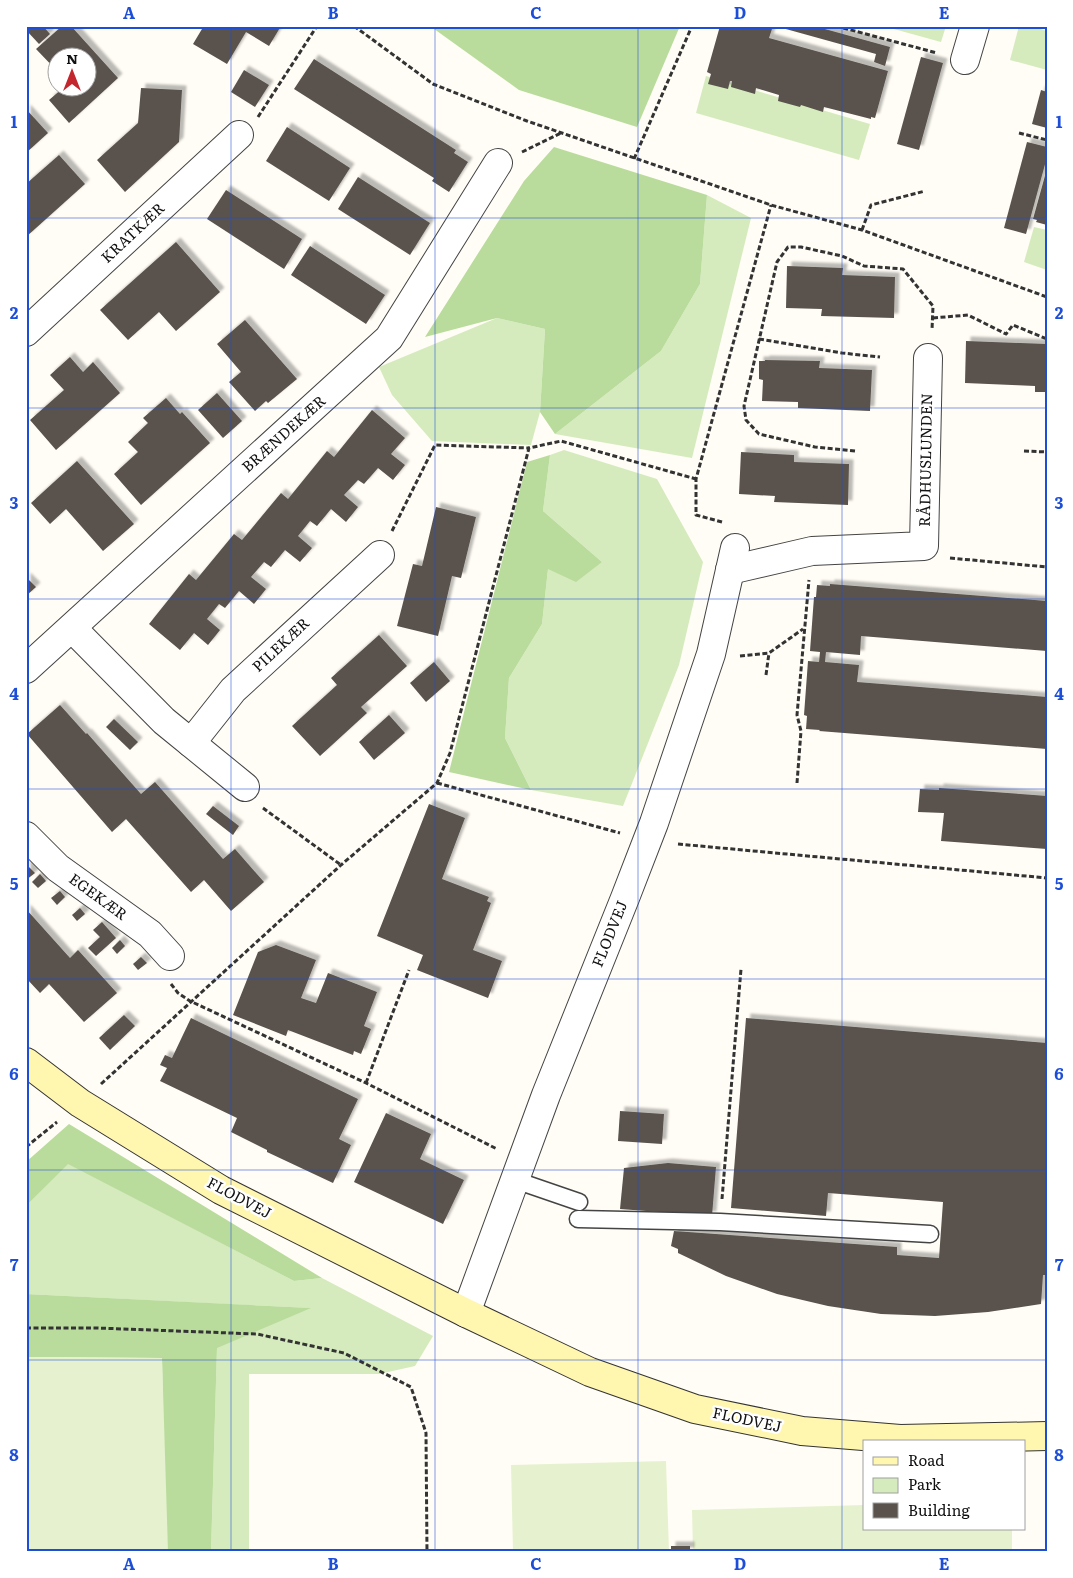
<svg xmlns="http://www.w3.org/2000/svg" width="1073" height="1578" viewBox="0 0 1073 1578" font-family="Literata,serif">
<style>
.green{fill:#d5ebbd}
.forest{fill:#b9dc9c}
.pitch{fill:#e6f2cf}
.building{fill:#5a524d;filter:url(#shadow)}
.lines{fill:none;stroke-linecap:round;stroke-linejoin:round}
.lane-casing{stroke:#444;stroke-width:19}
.street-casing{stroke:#444;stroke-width:30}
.secondary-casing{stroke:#333;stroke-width:30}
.path{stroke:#333;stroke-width:3;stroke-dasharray:5 2.5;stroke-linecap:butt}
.lane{stroke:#fff;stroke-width:16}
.street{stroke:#fff;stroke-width:28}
.secondary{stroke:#fff6b0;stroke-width:28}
.grid{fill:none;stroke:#1d4ed8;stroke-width:1;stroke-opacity:0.55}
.labels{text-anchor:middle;stroke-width:5;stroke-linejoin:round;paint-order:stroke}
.street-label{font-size:15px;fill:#111;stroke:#fff}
.neatline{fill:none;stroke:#1d4ed8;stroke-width:2}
.grid-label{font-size:16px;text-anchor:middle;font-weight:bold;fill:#1d4ed8}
</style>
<defs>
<filter id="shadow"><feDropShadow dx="4.5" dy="-4.5" stdDeviation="1" flood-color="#0004"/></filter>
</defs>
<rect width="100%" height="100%" fill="#fffdf5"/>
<!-- green -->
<g class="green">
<path d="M883 26H946L941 42Z"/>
<path d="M1019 26H1031L1047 31V70L1010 60Z"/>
<path d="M706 76 870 124 859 160 696 113Z"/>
<path d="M707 195 751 218 692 458 555 434 661 351 700 284Z"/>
<path d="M1034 227 1047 230V270L1024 262Z"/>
<path d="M497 318 545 329 540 412 531 445 432 441 392 395 379 367Z"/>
<path d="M564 450 657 479 703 562 679 665 623 806 531 790 505 738 509 678 542 624 548 569 602 562 543 511 550 455Z"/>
<path d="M68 1163 294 1281 322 1278 433 1336 415 1366 379 1374H249V1552H211L217 1347 309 1308 26 1294V1206Z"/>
</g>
<!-- forest -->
<g class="forest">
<path d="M430 26H680L637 127 519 90Z"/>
<path d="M554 147 707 195 700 284 661 351 555 434 540 412 545 329 497 318 425 337 524 181Z"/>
<path d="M550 455 543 511 602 562 576 582 548 569 542 624 509 678 505 738 531 790 449 772 527 462Z"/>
<path d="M69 1124 322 1278 294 1281 68 1164 26 1206V1162Z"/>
<path d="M26 1294 311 1308 217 1348 211 1552H165L162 1358 26 1357Z"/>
</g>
<!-- pitch -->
<g class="pitch">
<path d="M26 1357 162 1358 168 1552H26Z"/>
<path d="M666 1461 669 1552H513L511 1465Z"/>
<path d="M864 1505V1529H1012V1552H693L692 1510Z"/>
</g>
<!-- building -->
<g class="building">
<path d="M26 26H43L50 34 39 44 26 30Z"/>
<path d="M62 26H71L118 78 69 123 49 100 63 88H88V58H58V72L36 49Z"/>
<path d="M198 26H281L269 46 246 32 227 64 193 44 202 29Z"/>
<path d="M720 26H773L769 38 888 71 875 118 871 117V119L824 107 823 112 801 105 800 107 778 101 779 95 756 88 755 94 731 87 732 81H730L728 89 708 84 711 74 707 72Z"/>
<path d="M775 26H814L890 47 885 66 874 62 876 54Z"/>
<path d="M921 57 943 63 919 150 897 144Z"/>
<path d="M314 59 456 150 454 153 468 162 449 192 432 181 434 178 294 89Z"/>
<path d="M244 70 269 85 255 107 231 92Z"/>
<path d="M141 88 182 90 179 142 125 192 97 160 138 123Z"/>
<path d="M1041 90 1047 92V128L1032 124Z"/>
<path d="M26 109 48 133 26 153Z"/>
<path d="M287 127 350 168 329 201 266 161Z"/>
<path d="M1027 142 1047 147V157L1026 234 1004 228Z"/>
<path d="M59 155 85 184 26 237V184Z"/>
<path d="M1046 172H1047V225L1036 222 1037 220 1033 219Z"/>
<path d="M358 177 430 223 410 255 338 209Z"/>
<path d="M226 190 302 239 284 269 207 219Z"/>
<path d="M176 242 220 292 176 331 159 312 128 340 100 310Z"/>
<path d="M310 246 385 295 366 324 291 275Z"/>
<path d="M787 266 843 268 842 275 895 277 894 318 821 316 822 309 786 308Z"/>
<path d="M245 320 297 379 268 403 266 401 255 411 229 382 241 372 217 344Z"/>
<path d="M966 341 1047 344V392H1035V386L965 383Z"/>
<path d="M70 357 83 372 93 362 120 393 56 450 30 420 64 390 50 375Z"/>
<path d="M765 360 820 361 819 368 872 370 870 411 798 408V402L762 401 763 380 759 379V361H765Z"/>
<path d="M217 393 242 421 223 438 198 410Z"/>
<path d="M166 398 180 414 182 412 210 443 141 505 114 474 138 452 128 442 148 423 143 418Z"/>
<path d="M372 410 405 438 391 454 405 465 393 480 378 468 364 484 358 480 344 495 358 507 346 522 331 509 317 526 310 521 298 536 312 548 300 562 285 550 271 567 264 562 251 577 266 589 254 604 239 591 225 608 219 604 207 619 220 630 208 645 194 633 180 650 149 624 189 574 196 580 234 534 242 540 281 493 288 499 327 451 334 457Z"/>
<path d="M741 452 794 455V462L849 464 848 505 774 502 775 496 739 494Z"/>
<path d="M77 461 134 524 103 551 66 509 50 524 31 503Z"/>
<path d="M436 507 476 517 461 578 452 576 438 636 397 626 413 564 422 566Z"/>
<path d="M26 577 36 587 26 596Z"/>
<path d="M830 584 1047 601V651L861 636 860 655 826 652 825 662 859 665 857 682 1047 697V749L819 731 820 730 806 729 807 716 804 715 808 661 819 662 820 652 810 651 814 597H816L817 585 830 586Z"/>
<path d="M379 635 407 666 361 707 367 713 320 756 292 726 337 685 331 678Z"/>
<path d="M434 662 450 681 426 702 410 683Z"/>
<path d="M60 705 86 734 87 733 141 794 155 782 223 859 235 849 264 882 231 911 204 880 191 892 126 819 112 832 27 734Z"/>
<path d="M389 715 405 733 374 760 359 742Z"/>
<path d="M114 719 138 742 130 750 106 727Z"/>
<path d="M939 788 1047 796V849L941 841 944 813 918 812 920 789 939 790Z"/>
<path d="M429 804 465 818 442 879 489 897 487 901 491 903 473 950 502 961 488 998 417 970 423 955 377 936Z"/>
<path d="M213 806 239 826 233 835 206 814Z"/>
<path d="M26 864 35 873 26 880Z"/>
<path d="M40 874 46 881 38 888 32 882Z"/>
<path d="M60 891 65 897 57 905 51 898Z"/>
<path d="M80 908 85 914 77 921 72 915Z"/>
<path d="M26 909 70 958 78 950 117 993 84 1022 49 984 40 993 26 978Z"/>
<path d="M102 922 116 938 96 956 88 948 100 937 93 930Z"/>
<path d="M120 940 125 946 117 954 112 948Z"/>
<path d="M276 945 316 960 301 998 316 1003 328 973 377 992 364 1026 371 1029 361 1054 354 1051 353 1055 288 1030 286 1036 233 1015 258 952Z"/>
<path d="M141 957 147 963 138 970 133 964Z"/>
<path d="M124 1015 135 1026 110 1050 99 1038Z"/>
<path d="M191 1018 358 1099 339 1139 351 1145 333 1183 267 1152V1150L231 1132 237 1118 160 1081 167 1068 160 1065 165 1055 172 1058Z"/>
<path d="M746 1018 1047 1043V1275H1043L1041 1304 988 1312 935 1316 881 1314 828 1306 777 1294 726 1276 678 1253V1249L671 1246 674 1231 897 1247V1255L939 1258 943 1202 828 1193 826 1216 731 1208Z"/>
<path d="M620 1111 664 1114 662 1144 618 1141Z"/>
<path d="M386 1113 431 1134 420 1159 464 1180 443 1224 354 1182Z"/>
<path d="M668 1163 716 1167 712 1216 620 1209 624 1168Z"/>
<rect x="671" y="1546" width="19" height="6"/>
</g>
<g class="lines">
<!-- lane casing -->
<g class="lane-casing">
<g id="lane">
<path d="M515 1180 579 1202"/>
<path d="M578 1219 720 1222 930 1234"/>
</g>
</g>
<!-- street casing -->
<g class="street-casing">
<g id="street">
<path d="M965 60 975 26"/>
<path d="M26 332 239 135"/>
<path d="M730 570 812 551 924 546 928 358"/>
<path d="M72 628 164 721 245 787"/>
<path d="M26 669 389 338 498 163"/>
<path d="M191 743 233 690 380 555"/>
<path d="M26 836 58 868 150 934 170 956"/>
<path d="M466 1313 546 1095 625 898 654 823 711 654 735 548"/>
</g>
</g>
<!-- secondary casing -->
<g class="secondary-casing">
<path id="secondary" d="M26 1062 80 1103 221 1190 466 1313 590 1372 695 1409 802 1431 900 1439 1047 1436"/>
</g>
<!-- path -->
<g class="path">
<path d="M354 26 433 84 527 121 771 205 862 230 1047 297"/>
<path d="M836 26 937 53"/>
<path d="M258 117 317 26"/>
<path d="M1019 133 1047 140"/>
<path d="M522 152 561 133"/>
<path d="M634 159 692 26"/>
<path d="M862 230 871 205 925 191"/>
<path d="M933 318 968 315 1006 334 1013 325 1047 339"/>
<path d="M759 339 842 353 880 357"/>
<path d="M855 451 815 447 759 434 746 420 744 406 777 262 788 247H801L842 256 864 266 903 269 933 306 932 330"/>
<path d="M1024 451 1047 452"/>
<path d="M722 522 696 515V479L771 205"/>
<path d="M392 531 435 445 529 448"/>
<path d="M950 558 1047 567"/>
<path d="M740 656 769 653 803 629"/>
<path d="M766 675 769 653"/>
<path d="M437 783 620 833"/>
<path d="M797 783 801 731 797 715 809 580"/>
<path d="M263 808 341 865"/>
<path d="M678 844 1047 878"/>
<path d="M171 984 178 993 190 1001 366 1083 497 1149"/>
<path d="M366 1083 409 970"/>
<path d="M101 1084 341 865 437 783 450 753 529 448 561 441 696 479"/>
<path d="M26 1147 57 1122"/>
<path d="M722 1199 741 969"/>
<path d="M26 1328H97L257 1334 344 1353 411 1387 426 1433 427 1552"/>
</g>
<!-- lane -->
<use href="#lane" class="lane"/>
<!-- street -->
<use href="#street" class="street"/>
<!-- secondary -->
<use href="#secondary" class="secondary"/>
</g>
<!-- grid -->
<path class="grid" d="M231 26V1552M435 26V1552M638 26V1552M842 26V1552M26 218H1047M26 408H1047M26 599H1047M26 789H1047M26 979H1047M26 1170H1047M26 1360H1047"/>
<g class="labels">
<!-- street labels -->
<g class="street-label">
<text transform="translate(133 233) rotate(-43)" y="5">KRATKÆR</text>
<text transform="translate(284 434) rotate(-42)" y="5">BRÆNDEKÆR</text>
<text transform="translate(926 460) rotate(-89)" y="5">RÅDHUSLUNDEN</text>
<text transform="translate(281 645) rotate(-43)" y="5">PILEKÆR</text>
<text transform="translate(98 897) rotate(36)" y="5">EGEKÆR</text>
<text transform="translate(610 934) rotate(-68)" y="5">FLODVEJ</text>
<text transform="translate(239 1198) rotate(28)" y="5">FLODVEJ</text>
<text transform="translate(747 1420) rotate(12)" y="5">FLODVEJ</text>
</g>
</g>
<!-- border -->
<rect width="1073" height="1578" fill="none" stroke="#ffffff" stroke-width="55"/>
<!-- legend -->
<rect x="863" y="1440" width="162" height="90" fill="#ffffff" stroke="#a0a0a0"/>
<rect x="873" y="1457" width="25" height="8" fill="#fff6b0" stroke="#a0a0a0"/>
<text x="908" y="1466" font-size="15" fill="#111111">Road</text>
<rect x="873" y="1478" width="25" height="15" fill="#d5ebbd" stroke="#a0a0a0"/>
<text x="908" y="1490" font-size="15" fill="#111111">Park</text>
<rect x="873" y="1503" width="25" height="15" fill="#5a524d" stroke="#a0a0a0"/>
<text x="908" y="1516" font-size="15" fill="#111111">Building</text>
<!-- north arrow -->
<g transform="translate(72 72)"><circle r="24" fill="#ffffff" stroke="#a0a0a0"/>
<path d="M0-4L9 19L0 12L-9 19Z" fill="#c4262e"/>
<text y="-8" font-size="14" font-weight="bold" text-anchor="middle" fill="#111111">N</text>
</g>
<rect x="28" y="28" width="1018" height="1522" class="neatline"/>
<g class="grid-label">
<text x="129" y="19">A</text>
<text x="333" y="19">B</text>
<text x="536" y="19">C</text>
<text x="740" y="19">D</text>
<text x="944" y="19">E</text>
<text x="14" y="128">1</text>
<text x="1059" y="128">1</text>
<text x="14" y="319">2</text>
<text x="1059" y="319">2</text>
<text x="14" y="509">3</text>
<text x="1059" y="509">3</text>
<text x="14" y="700">4</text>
<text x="1059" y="700">4</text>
<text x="14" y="890">5</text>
<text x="1059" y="890">5</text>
<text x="14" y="1080">6</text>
<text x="1059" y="1080">6</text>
<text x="14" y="1271">7</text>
<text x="1059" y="1271">7</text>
<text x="14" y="1461">8</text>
<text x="1059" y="1461">8</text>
<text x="129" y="1570">A</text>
<text x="333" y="1570">B</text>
<text x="536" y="1570">C</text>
<text x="740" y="1570">D</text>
<text x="944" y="1570">E</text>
</g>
</svg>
